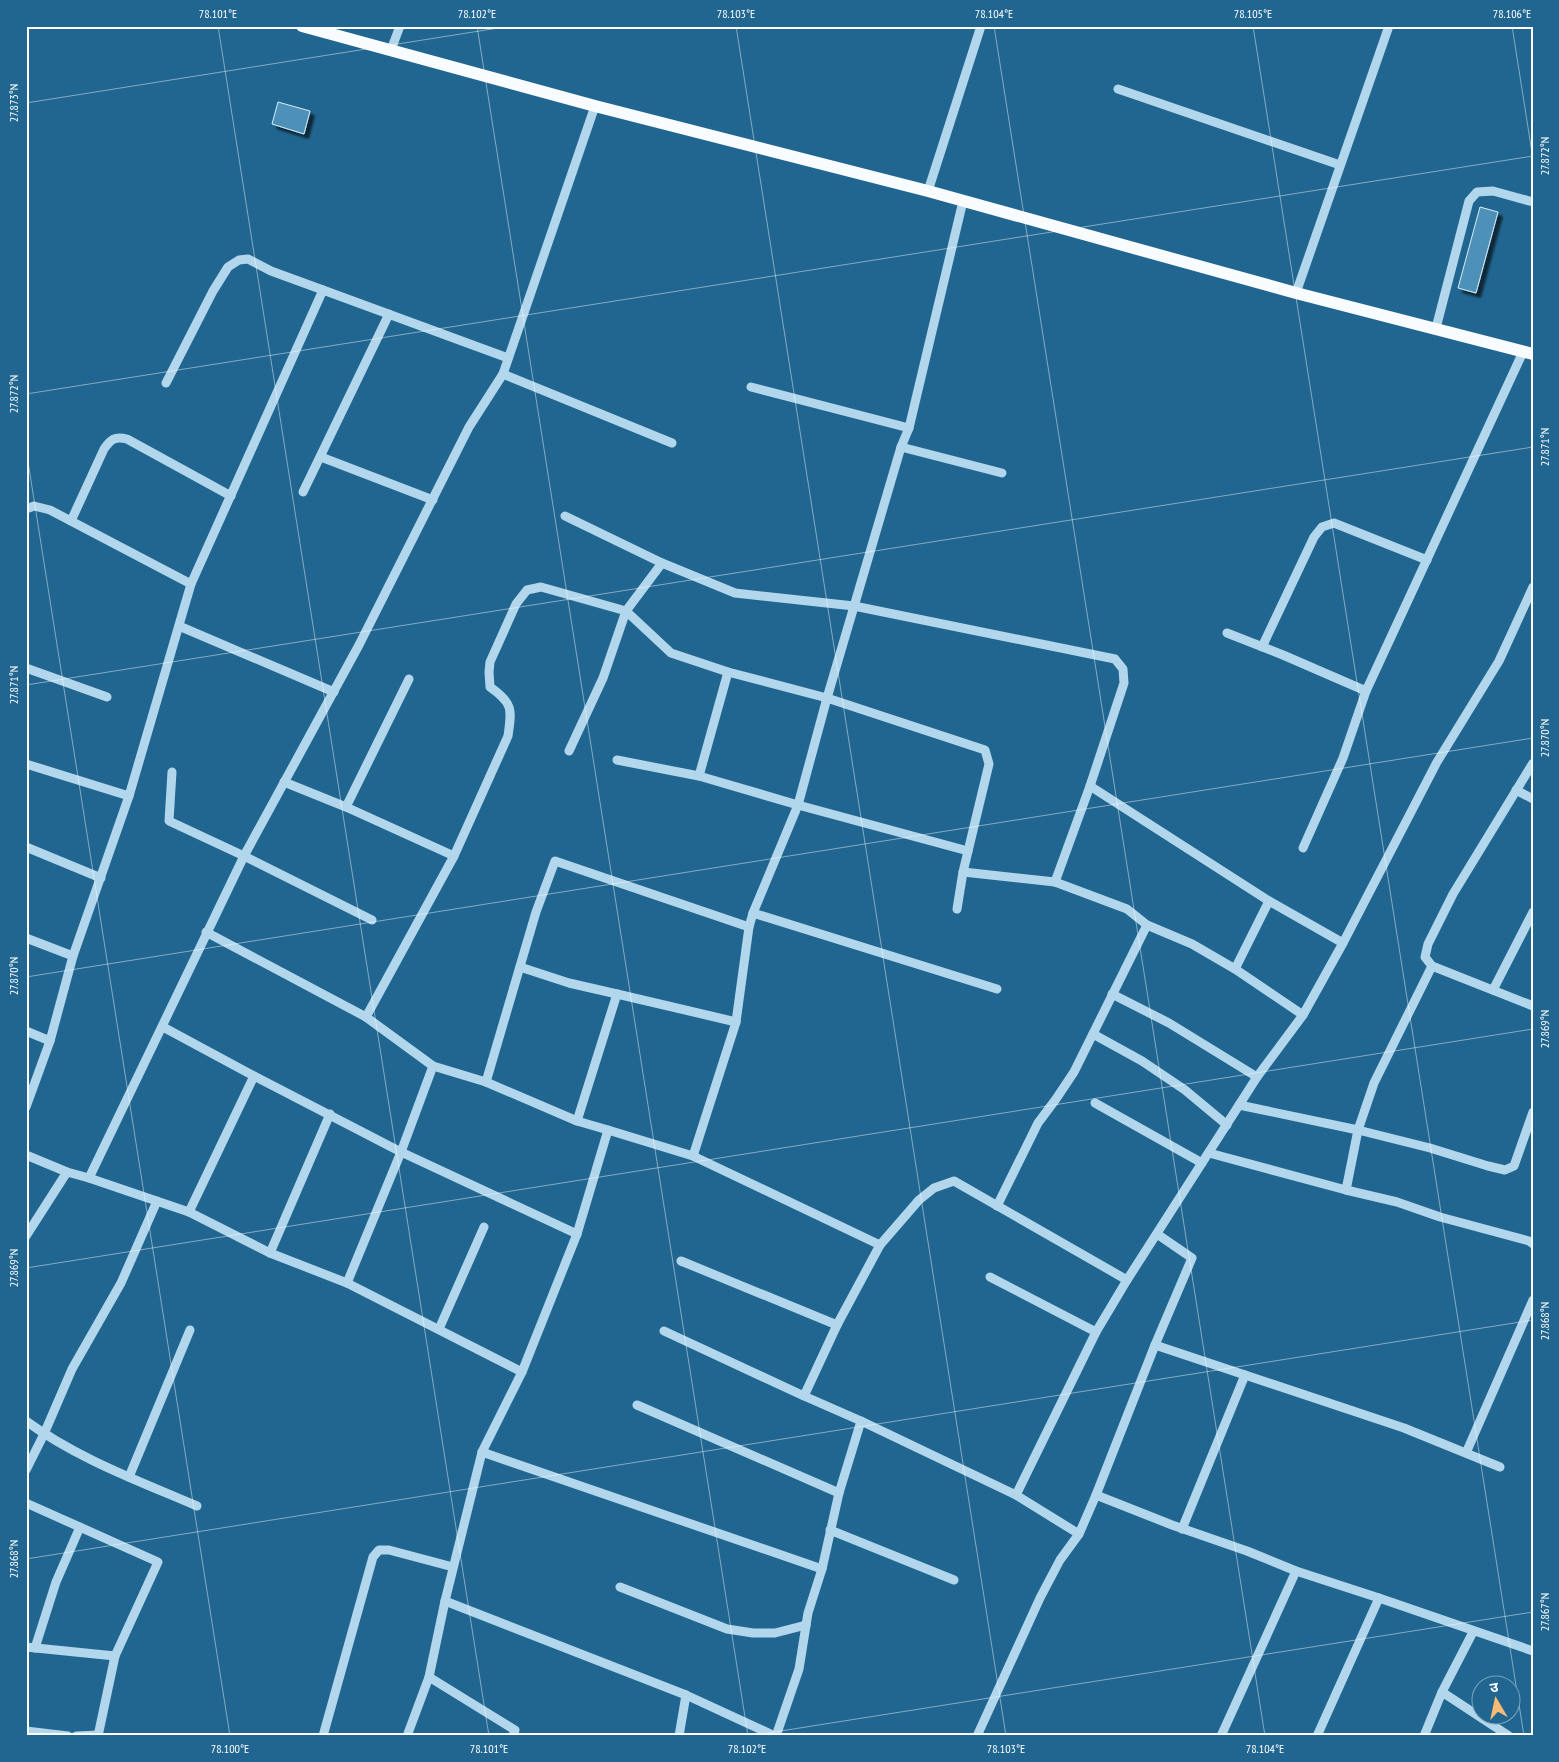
<svg xmlns="http://www.w3.org/2000/svg" width="1559" height="1762" viewBox="0 0 1559 1762" font-family="'PT Sans Narrow','Noto Sans Devanagari',sans-serif">
<style>
.building{fill:#4e91b8;stroke:#d7edf9;filter:url(#shadow)}
.lines{fill:none;stroke-linecap:round;stroke-linejoin:round}
.minor{stroke:#b2d7ec;stroke-width:9}
.major{stroke:#f8fcff;stroke-width:12}
.ticks{fill:none;stroke:#fff;stroke-width:1;stroke-opacity:0.45}
.neatline{fill:none;stroke:#fff;stroke-width:2}
.ticks-label{font-size:12px;text-anchor:middle;fill:#fff}
</style>
<defs>
<filter id="shadow"><feDropShadow dx="4.5" dy="4.5" stdDeviation="1" flood-color="#0009"/></filter>
</defs>
<rect width="100%" height="100%" fill="#216690"/>
<!-- building -->
<g class="building">
<path d="M278 102 310 111 304 134 272 124Z"/>
<path d="M1480 207 1498 212 1476 293 1458 288Z"/>
</g>
<g class="lines">
<!-- minor -->
<g class="minor">
<path d="M391 50 400 26"/>
<path d="M1118 89 1340 165"/>
<path d="M595 106 503 374 672 443"/>
<path d="M928 191 981 26"/>
<path d="M1296 293 1389 26"/>
<path d="M1436 328 1469 201 1477 192 1493 191 1533 202"/>
<path d="M166 383 213 291 228 267 239 260 248 259 271 271 323 290"/>
<path d="M751 387 909 428"/>
<path d="M901 447 1002 473"/>
<path d="M321 457 433 500"/>
<path d="M303 492 389 314"/>
<path d="M26 509 34 506 50 510 191 584"/>
<path d="M565 516 662 563 735 593 854 606 1115 659 1123 669 1124 683 1090 786 1055 882"/>
<path d="M71 521 104 449C111 439 115 436 127 439L231 496"/>
<path d="M179 626 334 692"/>
<path d="M1227 633 1283 655 1366 691"/>
<path d="M1262 647 1314 537 1322 527 1334 523 1427 560"/>
<path d="M26 668 107 697"/>
<path d="M569 751 603 678 626 611 671 653 728 672 827 698 985 750 989 764 963 872 957 909"/>
<path d="M617 760 699 776 798 805 968 851"/>
<path d="M1533 763 1453 894 1428 944 1425 957 1432 966 1533 1006"/>
<path d="M26 764 129 796"/>
<path d="M172 772 169 821 244 856 372 920"/>
<path d="M699 776 728 672"/>
<path d="M284 782 346 807 454 856"/>
<path d="M1090 786 1269 901 1343 943 1303 1015 1257 1077 1127 1280"/>
<path d="M1516 790 1533 799"/>
<path d="M346 807 409 679"/>
<path d="M26 847 101 878"/>
<path d="M1303 848 1343 758 1366 691 1523 352"/>
<path d="M963 872 1055 882 1127 909 1147 925 1074 1072 1056 1099 1038 1123 997 1206"/>
<path d="M753 913 997 989"/>
<path d="M1147 925 1192 944 1235 969 1303 1015"/>
<path d="M206 932 366 1017"/>
<path d="M26 938 73 956"/>
<path d="M1343 943 1437 762 1499 661 1533 587"/>
<path d="M520 967 569 983 617 994 577 1121"/>
<path d="M1235 969 1269 901"/>
<path d="M1493 990 1533 912"/>
<path d="M617 994 736 1022"/>
<path d="M1112 994 1169 1023 1257 1077"/>
<path d="M163 1027 254 1076 401 1152 577 1234"/>
<path d="M26 1031 50 1041"/>
<path d="M1093 1034 1142 1061 1185 1090 1227 1125"/>
<path d="M433 1066 366 1017 454 856 508 736C512 709 513 703 490 687L489 672 490 662 516 604 527 590 541 587 626 611 662 563"/>
<path d="M486 1082 536 912 555 861 749 927"/>
<path d="M1095 1103 1202 1163"/>
<path d="M1239 1105 1358 1130 1430 1148 1488 1166 1505 1170 1514 1166 1533 1112"/>
<path d="M26 1107 50 1041 73 956 129 796 191 584 323 290 508 358"/>
<path d="M1209 1153 1346 1190 1397 1202 1440 1217 1529 1241 1533 1244"/>
<path d="M26 1155 67 1172 89 1178 244 856 359 645 469 427 503 374"/>
<path d="M693 1156 736 1022 749 927 753 913 798 805 827 698 901 447 909 428 963 201"/>
<path d="M89 1178 189 1212 270 1253 347 1283 522 1372"/>
<path d="M1346 1190 1358 1130 1374 1083 1432 966"/>
<path d="M189 1212 254 1076"/>
<path d="M26 1236 67 1172"/>
<path d="M270 1253 330 1114"/>
<path d="M681 1261 837 1325"/>
<path d="M990 1277 1096 1332"/>
<path d="M347 1283 401 1152 433 1066 486 1082 577 1121 608 1130"/>
<path d="M439 1329 484 1227"/>
<path d="M664 1331 804 1396"/>
<path d="M1155 1345 1404 1428 1500 1467"/>
<path d="M637 1405 839 1493"/>
<path d="M26 1421C78 1459 139 1481 197 1506"/>
<path d="M861 1421 1016 1495 1079 1534"/>
<path d="M482 1452 822 1569"/>
<path d="M1466 1453 1533 1300"/>
<path d="M26 1470 44 1434 72 1369 121 1283 157 1201"/>
<path d="M129 1477 190 1330"/>
<path d="M1096 1495 1172 1525 1247 1551 1296 1571 1379 1598"/>
<path d="M26 1503 158 1562 115 1656 98 1736"/>
<path d="M1182 1529 1245 1375"/>
<path d="M830 1530 954 1580"/>
<path d="M620 1587 727 1629 753 1633H775L806 1625"/>
<path d="M445 1601 686 1695 775 1736"/>
<path d="M26 1647 115 1656"/>
<path d="M35 1648 56 1582 80 1527"/>
<path d="M429 1677 515 1730 513 1736"/>
<path d="M1442 1692 1509 1736"/>
<path d="M26 1731 68 1736"/>
<path d="M76 1736 98 1735"/>
<path d="M323 1736 373 1557 379 1550H389L453 1567"/>
<path d="M407 1736 429 1677 445 1601 482 1452 522 1372 577 1234 608 1130 693 1156 880 1245 919 1200 934 1188 954 1181 1127 1280 1096 1332 1016 1495"/>
<path d="M679 1736 686 1695"/>
<path d="M776 1736 799 1669 808 1613 822 1569 839 1493 861 1421 804 1396 837 1325 880 1245"/>
<path d="M977 1736 1040 1598 1060 1560 1079 1534 1096 1495 1155 1345 1192 1258 1157 1234"/>
<path d="M1221 1736 1296 1571"/>
<path d="M1317 1736 1379 1598 1533 1651"/>
<path d="M1424 1736 1442 1692 1473 1632"/>
</g>
<!-- major -->
<path class="major" d="M302 26 595 106 928 191 1296 293 1533 354"/>
</g>
<!-- ticks -->
<path class="ticks" d="M218 26 489 1736M477 26 748 1736M736 26 1006 1736M994 26 1265 1736M1253 26 1524 1736M1512 26 1533 159M26 103 511 26M26 394 1533 156M26 449 230 1736M26 685 1533 447M26 977 1533 738M26 1268 1533 1029M26 1559 1533 1320M749 1736 1533 1612"/>
<!-- border -->
<rect width="1559" height="1762" fill="none" stroke="#216690" stroke-width="55"/>
<!-- north arrow -->
<g transform="translate(1496 1700) rotate(351)"><circle r="24" fill="#216690" stroke="#7aa3bc"/>
<path d="M0-4L9 19L0 12L-9 19Z" fill="#f9ba74"/>
<text y="-8" font-size="14" font-weight="bold" text-anchor="middle" fill="#ffffff">उ</text>
</g>
<rect x="28" y="28" width="1504" height="1706" class="neatline"/>
<g class="ticks-label">
<text x="218" y="18">78.101°E</text>
<text x="477" y="18">78.102°E</text>
<text x="736" y="18">78.103°E</text>
<text x="994" y="18">78.104°E</text>
<text x="1253" y="18">78.105°E</text>
<text x="1512" y="18">78.106°E</text>
<text transform="translate(14 103) rotate(-90)" y="4">27.873°N</text>
<text transform="translate(1545 156) rotate(-90)" y="4">27.872°N</text>
<text transform="translate(14 394) rotate(-90)" y="4">27.872°N</text>
<text transform="translate(1545 447) rotate(-90)" y="4">27.871°N</text>
<text transform="translate(14 685) rotate(-90)" y="4">27.871°N</text>
<text transform="translate(1545 738) rotate(-90)" y="4">27.870°N</text>
<text transform="translate(14 976) rotate(-90)" y="4">27.870°N</text>
<text transform="translate(1545 1029) rotate(-90)" y="4">27.869°N</text>
<text transform="translate(14 1268) rotate(-90)" y="4">27.869°N</text>
<text transform="translate(1545 1321) rotate(-90)" y="4">27.868°N</text>
<text transform="translate(14 1559) rotate(-90)" y="4">27.868°N</text>
<text transform="translate(1545 1612) rotate(-90)" y="4">27.867°N</text>
<text x="230" y="1753">78.100°E</text>
<text x="489" y="1753">78.101°E</text>
<text x="747" y="1753">78.102°E</text>
<text x="1006" y="1753">78.103°E</text>
<text x="1265" y="1753">78.104°E</text>
</g>
</svg>
